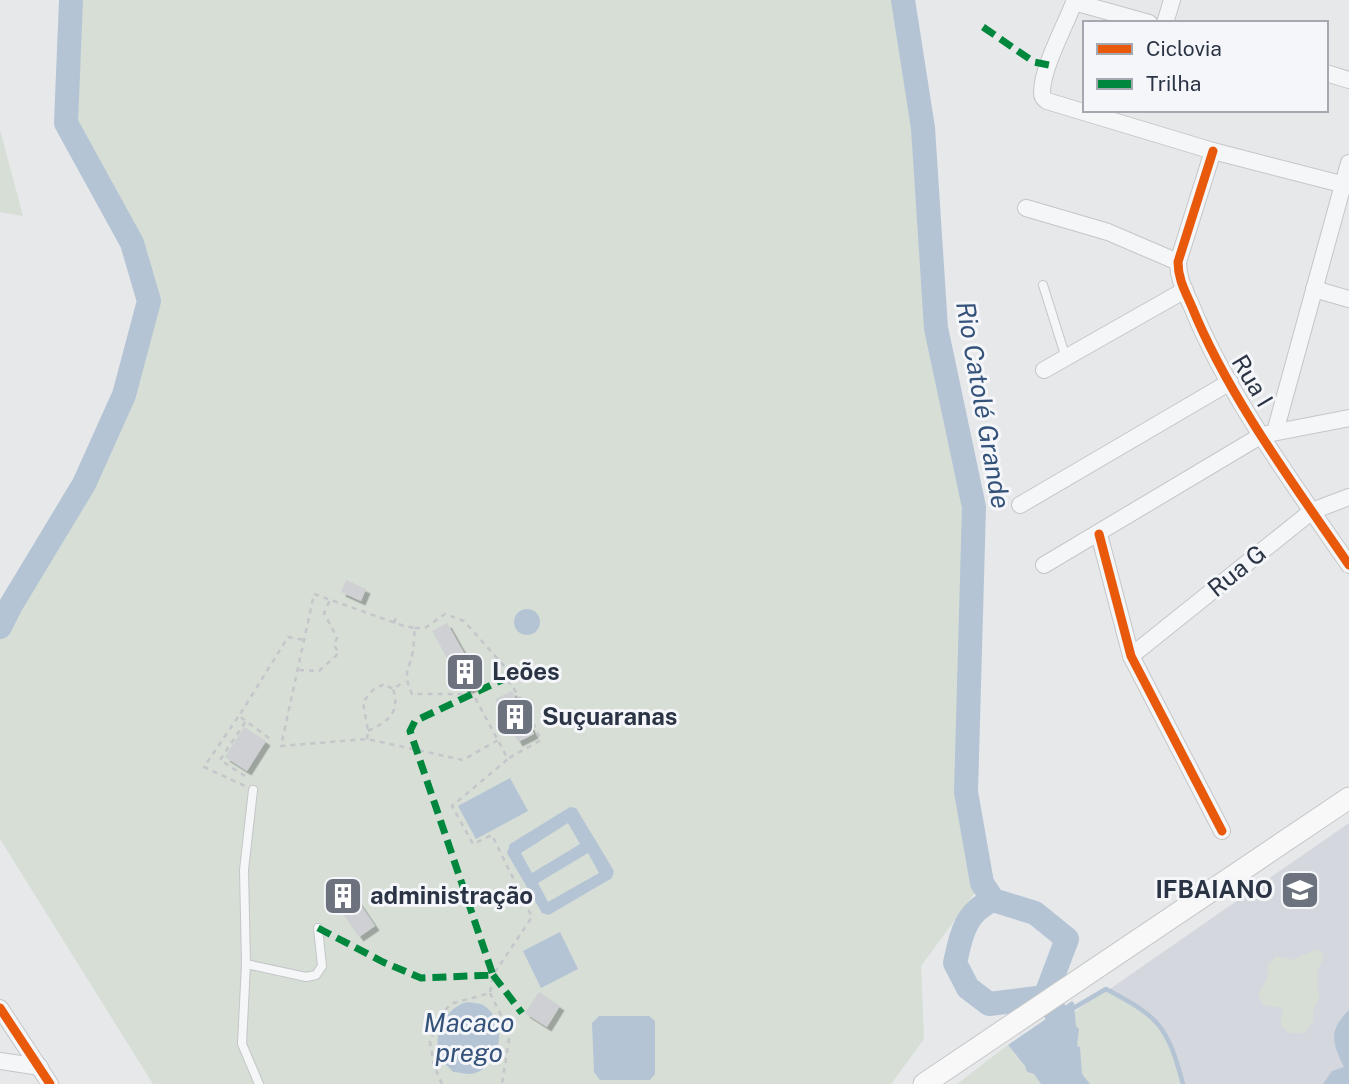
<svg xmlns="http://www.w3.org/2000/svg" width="1349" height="1084" viewBox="0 0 1349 1084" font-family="'Public Sans',sans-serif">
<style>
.built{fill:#d4d7dd}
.green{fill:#d6ded6}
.water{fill:#b4c4d5;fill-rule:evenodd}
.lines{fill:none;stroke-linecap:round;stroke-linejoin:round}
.stream{stroke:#b4c4d5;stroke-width:4.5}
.river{stroke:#b4c4d5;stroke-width:24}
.building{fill:#ced0d3;filter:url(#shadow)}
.service-casing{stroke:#c4c6c8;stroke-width:10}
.minor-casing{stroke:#c4c6c8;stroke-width:18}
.secondary-casing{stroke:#c4c6c8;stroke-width:23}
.path{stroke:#c5c6ca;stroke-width:2.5;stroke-dasharray:5 5;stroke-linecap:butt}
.service{stroke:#f5f6f7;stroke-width:8}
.minor{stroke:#f5f6f7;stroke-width:16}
.secondary{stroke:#f8f8f8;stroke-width:21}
.quiet{stroke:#00873e;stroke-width:7;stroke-dasharray:14 7;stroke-linecap:butt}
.cycleway-casing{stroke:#f4f6f9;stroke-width:13}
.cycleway{stroke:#e8590c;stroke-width:9}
.labels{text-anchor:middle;stroke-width:6;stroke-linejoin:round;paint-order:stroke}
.street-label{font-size:24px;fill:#2b3445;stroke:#f4f6f9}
.poi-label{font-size:24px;font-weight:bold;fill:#2b3445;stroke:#f4f6f9;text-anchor:start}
.water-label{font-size:26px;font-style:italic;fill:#34527a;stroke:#f4f6f9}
</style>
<defs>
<filter id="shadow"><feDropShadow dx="4.5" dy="4.5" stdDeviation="0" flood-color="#0004"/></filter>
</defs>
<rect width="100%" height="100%" fill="#e6e8ea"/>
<!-- built -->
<path class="built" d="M1349 823V1084H1071L1055 1027Z"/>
<!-- green -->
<g class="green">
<path d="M71 0H903L923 128 936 328 974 507 966 792 982 883 921 966 924 1039 891 1084H153L0 839V627L11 605 84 484 124 395 149 301 132 243 66 123Z"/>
<path d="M0 130 23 216 0 212Z"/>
<path d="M1318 949 1324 955 1317 973 1319 998 1313 1011 1314 1020 1305 1033H1289L1281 1026 1282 1008 1263 1005 1258 994 1267 979 1268 964 1276 956 1291 960Z"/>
<path d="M1106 989C1159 1016 1168 1026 1183 1084H1073L1068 1017Z"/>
<path d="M1008 1045 1025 1066 1027 1072 1034 1074 1041 1084H957Z"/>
</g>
<!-- water -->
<g class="water">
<circle cx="527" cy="622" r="13"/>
<path d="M510 778 528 811 476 839 458 806Z"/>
<path d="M570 807 576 808 614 871 612 878 549 915 542 913 507 853 510 844ZM568 823 580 844 532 873 521 853ZM588 853 599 873 548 902 538 883Z"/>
<path d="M560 932 578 969 541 988 523 951Z"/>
<path d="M1072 1001 1074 1003 1076 1026 1079 1029 1077 1046 1080 1047 1082 1074 1090 1084H1041L1034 1074 1027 1072 1025 1066 1008 1045Z"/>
<path d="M467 1002C472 1003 479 1003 483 1005 510 1022 501 1070 470 1074 465 1074 458 1072 453 1072 449 1067 441 1061 439 1055 433 1032 446 1008 467 1002Z"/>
<path d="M1349 1010V1084H1323L1332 1071 1344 1067C1332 1042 1328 1031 1349 1010Z"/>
<path d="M599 1016H649L655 1021V1074L650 1080H600L594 1072 592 1023Z"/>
</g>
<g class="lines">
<!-- stream -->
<path class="stream" d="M1072 1009 1106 989C1159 1017 1167 1025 1183 1084"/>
<!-- river -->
<g class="river">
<path d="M903 0 923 128 936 328 974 507 966 792 982 883 993 900 1035 913 1067 939 1045 997 1059 1017 1055 1027 1071 1084"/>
<path d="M0 627 11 605 84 484 124 395 149 301 132 243 66 123 71 0"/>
<path d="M993 900C965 912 961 935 955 963L968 988 989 1004 1045 997"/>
</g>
</g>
<!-- building -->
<g class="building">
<path d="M346 580 366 589 361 601 341 592Z"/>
<path d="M447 623 481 683 465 691 432 631Z"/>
<path d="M512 691 534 734 518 742 495 699Z"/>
<path d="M244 727 266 741 247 771 225 757Z"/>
<path d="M345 882 375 926 359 937 328 892Z"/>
<path d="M539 992 560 1006 547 1027 525 1013Z"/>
</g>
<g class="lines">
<!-- service casing -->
<g class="service-casing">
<g id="service">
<path d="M1043 285 1066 358"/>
<path d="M253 790 244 870 246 964 242 1044 259 1084"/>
<path d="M246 964 306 977 316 975 322 966 318 928"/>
</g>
</g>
<!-- minor casing -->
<g class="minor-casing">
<g id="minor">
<path d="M1075 0C1066 24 1042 68 1042 92 1042 97 1043 98 1047 101L1213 151 1349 186"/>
<path d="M1074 2 1149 23"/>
<path d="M1165 23 1172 0"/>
<path d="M1326 73 1349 80"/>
<path d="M1213 151 1178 262C1178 279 1185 291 1192 307 1228 396 1295 486 1349 565"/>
<path d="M1026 208 1108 232 1178 262"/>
<path d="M1314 289 1349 299"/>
<path d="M1044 370 1185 290"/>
<path d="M1275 432 1349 163"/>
<path d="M1020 505 1230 382"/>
<path d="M1099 534 1131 656 1222 831"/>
<path d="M1044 565 1262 435 1349 418"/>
<path d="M1131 656 1312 511 1349 497"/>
<path d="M0 1008 50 1084"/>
<path d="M0 1061 40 1067"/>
</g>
</g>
<!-- secondary casing -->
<g class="secondary-casing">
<path id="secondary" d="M924 1084 1349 798"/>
</g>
<!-- path -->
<g class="path">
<path d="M394 623 397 615"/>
<path d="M415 628H425L445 614 464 621 505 667V676"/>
<path d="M299 670 319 671 339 653 334 645 337 638 324 613 330 600"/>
<path d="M502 680 505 676 523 702 541 740 509 758"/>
<path d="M238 717 204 767 245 786"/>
<path d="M368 731C387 722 401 713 393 689"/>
<path d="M269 738 239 716 288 637 304 640"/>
<path d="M367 739 368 731 363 702 373 690 384 684 393 689 405 681"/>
<path d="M245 776 220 760 246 721"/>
<path d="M490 993 510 1033 502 1084"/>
<path d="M442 1084 434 1066 430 1042 438 1020 450 1004 490 993 493 975 532 917 492 835 473 844 452 806 508 759C496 737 485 716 473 694H412C402 671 409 672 413 651 414 643 414 635 415 628L404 626 314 594 281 746 367 739 463 760 498 740"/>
</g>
<!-- service -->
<use href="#service" class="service"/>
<!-- minor -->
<use href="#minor" class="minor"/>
<!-- secondary -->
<use href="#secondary" class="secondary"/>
<!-- quiet -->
<g class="quiet">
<path d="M983 27 1034 62 1049 65"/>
<path d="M318 928 383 962 421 978 493 975 410 731 415 721 502 680"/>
<path d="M493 975 522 1013"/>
</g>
<!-- cycleway casing -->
<g class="cycleway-casing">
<g id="cycleway">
<path d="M1213 151 1178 262C1178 279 1185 291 1192 307 1228 396 1295 486 1349 565"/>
<path d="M1099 534 1131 656 1222 831"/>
<path d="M0 1008 50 1084"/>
</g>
</g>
<!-- cycleway -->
<use href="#cycleway" class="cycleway"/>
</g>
<!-- icons -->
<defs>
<g id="building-square" transform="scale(2.0125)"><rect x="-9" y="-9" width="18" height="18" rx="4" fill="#6c737f" stroke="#f4f6f9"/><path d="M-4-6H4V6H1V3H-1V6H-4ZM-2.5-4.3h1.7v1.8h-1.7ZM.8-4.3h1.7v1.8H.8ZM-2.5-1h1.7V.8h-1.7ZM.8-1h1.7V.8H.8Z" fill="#fff"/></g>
<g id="school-square" transform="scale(2.0125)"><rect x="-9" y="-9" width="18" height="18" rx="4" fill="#6c737f" stroke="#f4f6f9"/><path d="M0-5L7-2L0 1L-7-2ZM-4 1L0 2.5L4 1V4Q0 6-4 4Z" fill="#fff"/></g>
</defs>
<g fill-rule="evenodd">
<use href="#building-square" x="465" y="672"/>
<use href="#building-square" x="515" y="717"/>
<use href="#school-square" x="1300" y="890"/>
<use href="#building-square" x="343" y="896"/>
</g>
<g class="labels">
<!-- street labels -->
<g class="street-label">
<text transform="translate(1252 381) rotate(59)" y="8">Rua I</text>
<text transform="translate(1237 571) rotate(-39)" y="8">Rua G</text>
</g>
<!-- poi labels -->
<g class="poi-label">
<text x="492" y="680">Leões</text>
<text x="542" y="725">Suçuaranas</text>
<text x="1273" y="898" text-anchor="end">IFBAIANO</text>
<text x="370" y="904">administração</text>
</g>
<!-- water labels -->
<g class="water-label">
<text transform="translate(983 405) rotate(80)" y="9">Rio Catolé Grande</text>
<text x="469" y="1032">Macaco<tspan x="469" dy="30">prego</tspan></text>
</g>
</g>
<!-- legend -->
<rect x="1083" y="21" width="245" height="91" fill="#f4f6f9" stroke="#a4a8b1" stroke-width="2"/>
<rect x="1097" y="44" width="35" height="10" fill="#e8590c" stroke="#a4a8b1" stroke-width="2"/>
<text x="1146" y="56" font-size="21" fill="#2b3445">Ciclovia</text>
<rect x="1097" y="79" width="35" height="10" fill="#00873e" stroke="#a4a8b1" stroke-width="2"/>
<text x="1146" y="91" font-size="21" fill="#2b3445">Trilha</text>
</svg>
